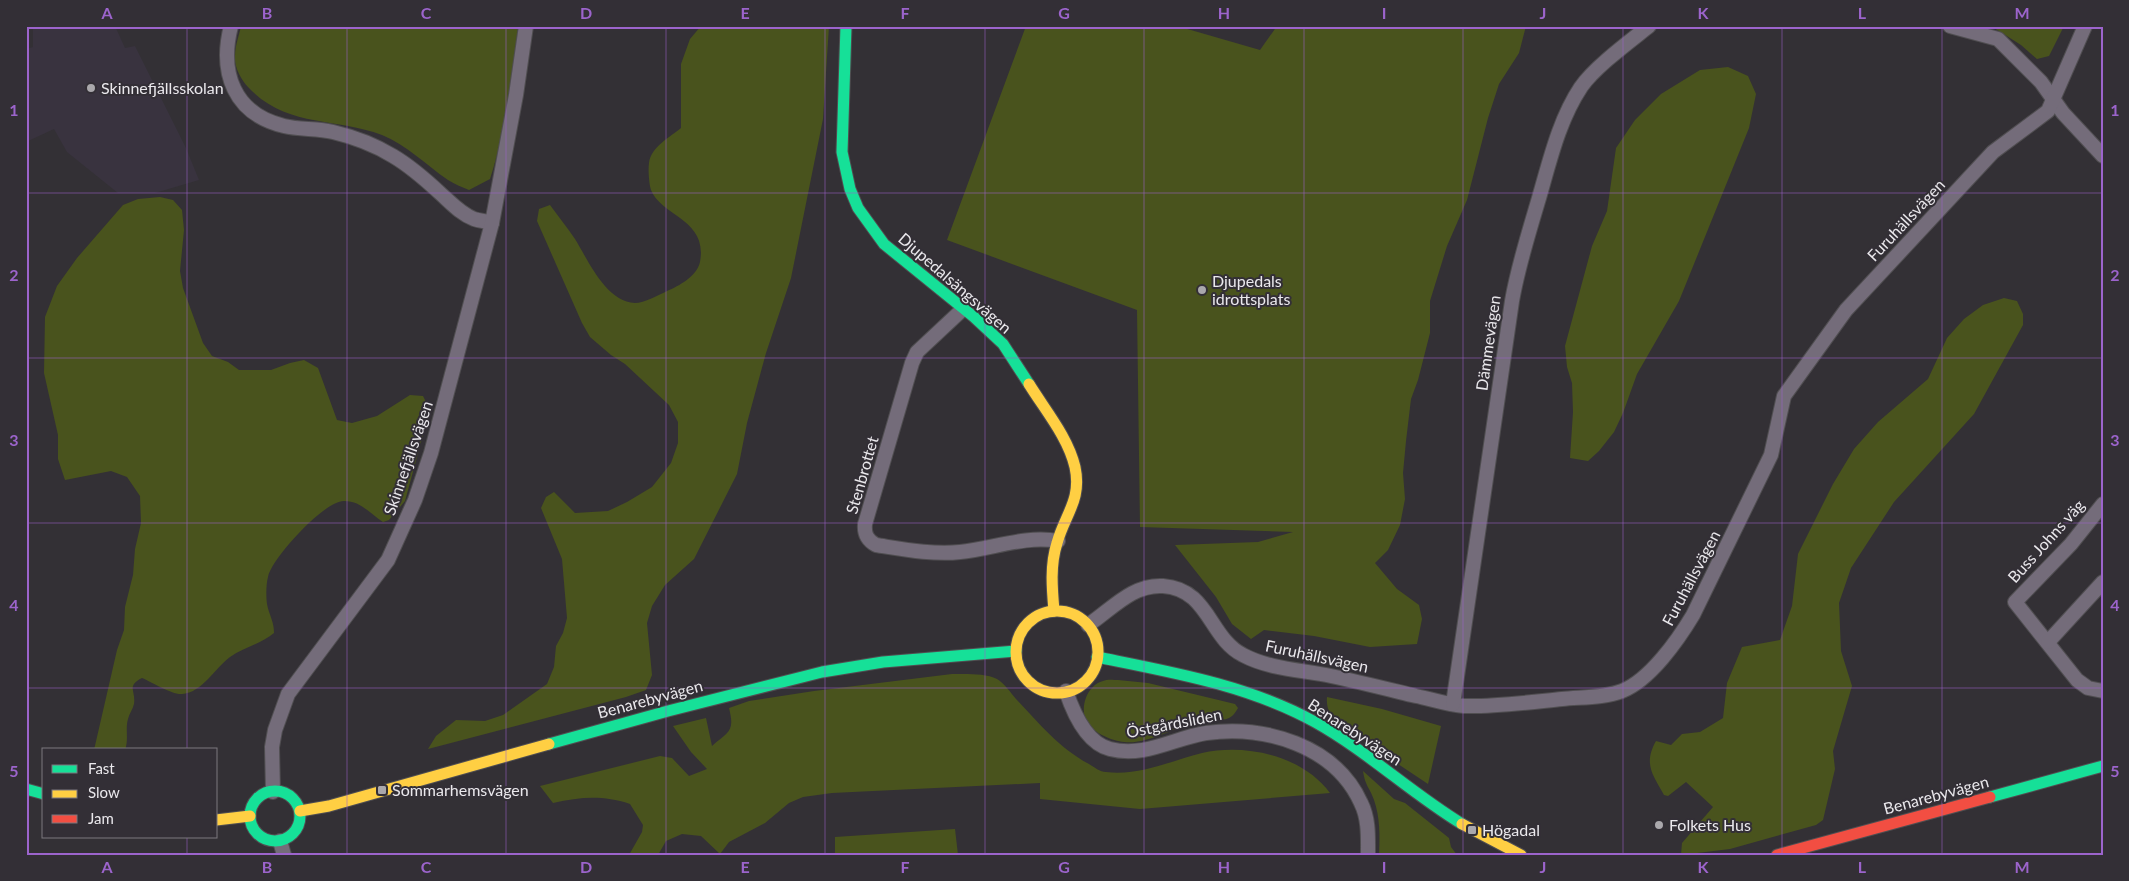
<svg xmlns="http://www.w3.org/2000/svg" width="2129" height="881" viewBox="0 0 2129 881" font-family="Lato,sans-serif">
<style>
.built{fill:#39333f}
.green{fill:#49531d}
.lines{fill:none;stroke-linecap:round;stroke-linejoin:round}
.street-casing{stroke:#504e51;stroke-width:16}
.fast-casing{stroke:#504e51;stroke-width:13}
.slow-casing{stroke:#504e51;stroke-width:13}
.jam-casing{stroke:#504e51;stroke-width:13}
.street{stroke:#746c7a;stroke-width:14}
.fast{stroke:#16e098;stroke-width:11}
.slow{stroke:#ffcf43;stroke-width:11}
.jam{stroke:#f24e42;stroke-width:11}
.grid{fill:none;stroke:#9c64cc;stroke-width:1;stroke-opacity:0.55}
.poi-dot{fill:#aaa8ac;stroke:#332f36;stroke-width:2}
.labels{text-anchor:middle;stroke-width:4;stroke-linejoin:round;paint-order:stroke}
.poi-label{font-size:16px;fill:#eae8ec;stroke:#332f36;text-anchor:start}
.street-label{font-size:16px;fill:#eae8ec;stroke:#332f36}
.neatline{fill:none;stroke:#9c64cc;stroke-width:2}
.grid-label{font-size:16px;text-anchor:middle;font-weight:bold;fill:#9c64cc}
</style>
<rect width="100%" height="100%" fill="#333035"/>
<!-- built -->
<path class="built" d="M33 26H115L125 48 135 46 186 148 199 180 155 193H118L67 152 54 129 26 142V49L33 47Z"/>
<!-- green -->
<g class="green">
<path d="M241 26H518C512 77 506 130 490 179L469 190C462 187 454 184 448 180 426 165 407 145 382 135 334 117 286 128 248 87 241 79 234 67 235 56 235 46 239 36 241 26Z"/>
<path d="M701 26H829L823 119 791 278 766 353 747 423 737 474 694 559 665 585 652 606 647 623 652 675 646 690 626 697 428 749 436 736 456 720 485 721 503 715 547 684 554 667 556 646 563 633 567 618 562 559 541 508 546 497 554 492 575 513 608 511 627 502 652 487 671 463 678 443V422L669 405 625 364 611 355 590 337 582 323 537 221 539 209 550 205C558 216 567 227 575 239 588 260 606 302 635 303 644 303 659 295 667 291 679 286 697 276 700 262 708 219 662 217 651 190 649 184 648 170 649 163 651 147 670 137 681 128V64L690 39Z"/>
<path d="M1026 26H1177L1260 50 1277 26H1526L1519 53 1499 84 1488 118 1467 200 1447 246 1430 301V333L1418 380 1411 399 1406 441 1403 473 1405 499 1400 525 1388 550 1375 563 1397 589 1419 605 1422 619 1417 644 1370 647 1314 636 1264 630 1251 639 1232 624 1216 597 1175 545 1258 542 1293 532 1140 527 1137 310 947 240Z"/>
<path d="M1991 26H2064L2049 56 2037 59 2021 45Z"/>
<path d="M1728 67 1748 76 1756 94 1749 128 1679 301 1637 374 1623 413 1614 432 1599 451 1588 461 1570 458 1573 412 1572 383 1567 367 1565 346 1592 246 1607 211 1616 148 1635 120 1661 94 1700 70Z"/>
<path d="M160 197 173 200 182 210 184 230 180 271 183 288 203 343 212 356 228 362 239 370H271L290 363 304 360 318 368 337 420 352 423 377 416 410 395 423 396 428 406 426 424 405 501 389 520 383 522C369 513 361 501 344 501 325 500 271 559 268 577 266 584 266 597 267 604 269 615 274 621 274 633 261 644 244 647 230 657 215 668 202 693 182 694 172 695 152 682 142 678 126 686 136 691 134 704 133 709 129 714 128 719 125 729 129 739 125 750H94L117 650 124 630 125 607 133 575 135 549 141 523 140 496 127 477 111 471 65 480 58 459V435L44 373 45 317 57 286 77 258 123 205 138 199Z"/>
<path d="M2004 298 2017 301 2023 314V325L1974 414 1894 502 1851 568 1839 603 1841 651 1852 686 1833 751 1835 769 1823 820 1816 825 1730 849 1681 855 1682 843 1713 807 1686 782 1668 796 1664 795C1653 775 1643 764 1656 741L1671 745 1682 734 1700 732 1723 718 1727 683 1742 647 1780 640 1792 606 1798 554 1833 484 1854 449 1878 422 1928 379 1947 338 1964 319 1983 305Z"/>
<path d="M952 674C966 674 985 673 997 679 1004 683 1011 693 1016 699 1039 723 1059 748 1089 764 1094 767 1100 772 1106 772 1140 776 1170 761 1202 753 1246 743 1303 756 1330 793L1140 809 1040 799V783L832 793 803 797 789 803 765 823 729 842 720 854 701 836 682 834 666 841 658 855H629L642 832 643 825 630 804C602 795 581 797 553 803L540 786 660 756 672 758 689 776 707 769 691 752 673 726 706 718 712 746C729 731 735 732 729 708L749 701 814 691Z"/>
<path d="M1118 680 1148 683 1235 704 1238 708C1228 727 1217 716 1201 720 1178 726 1147 745 1124 742 1113 741 1093 733 1087 722 1079 708 1087 685 1103 681 1107 679 1114 680 1118 680Z"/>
<path d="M1327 697 1382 709 1441 726 1428 784 1341 726C1331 717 1326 710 1327 697Z"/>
<path d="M1363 771 1394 799 1405 803 1449 838 1451 847 1457 855H1379C1380 836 1380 817 1374 800 1370 788 1365 786 1363 771Z"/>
<path d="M955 829 958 855H835V837Z"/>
</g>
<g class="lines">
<!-- street casing -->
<g class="street-casing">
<g id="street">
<path d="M231 26C219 73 234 114 284 126 300 130 317 128 333 132 354 137 375 145 393 156 410 166 426 180 441 194 451 203 461 214 474 219 480 221 486 221 492 223"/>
<path d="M1950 26 1998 39 2041 82 2063 113 2103 156"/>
<path d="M963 309 917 352 912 363 865 524C864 534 867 540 876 545 902 549 933 555 960 552 992 549 1025 535 1058 541"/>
<path d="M2103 504 2071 544 2015 602 2077 680 2088 688 2103 691"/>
<path d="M1088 625C1111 610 1132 584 1163 586 1209 589 1209 638 1243 655 1269 669 1302 670 1331 676 1359 682 1387 689 1416 696 1431 699 1448 705 1464 706 1493 707 1532 702 1562 699 1581 697 1604 698 1622 691 1650 680 1678 640 1693 615L1771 455 1784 396 1846 310 1993 152 2048 111 2085 26"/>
<path d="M2048 642 2103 582"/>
<path d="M1066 691C1073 712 1086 743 1110 749 1144 758 1174 738 1206 733 1264 725 1335 745 1361 803 1369 819 1368 837 1368 855"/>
<path d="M1453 704 1512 301C1518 266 1529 232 1539 198 1550 160 1559 120 1581 87 1595 67 1629 42 1649 26"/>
<path d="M273 792 272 747 275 730 288 694 388 560 415 500 431 453 492 223 516 95 526 26"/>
<path d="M280 841 284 855"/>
</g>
</g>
<!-- fast casing -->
<g class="fast-casing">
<g id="fast">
<path d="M846 26 842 152 850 189 858 208 884 244 974 317 1003 344 1029 384"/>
<path d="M1097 657C1171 672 1248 685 1315 722 1367 751 1411 793 1462 824"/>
<path d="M549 744 668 711 822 672 883 662 1016 651"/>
<path d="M26 789 44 794"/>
<circle cx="275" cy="816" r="25"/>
<path d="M1990 797 2103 766"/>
</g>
</g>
<!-- slow casing -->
<g class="slow-casing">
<g id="slow">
<path d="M1029 384C1045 410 1068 437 1075 467 1082 500 1065 514 1057 543 1050 565 1052 588 1054 611"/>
<circle cx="1057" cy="652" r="41"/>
<path d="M300 811 329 806 549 744"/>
<path d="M216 820 250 816"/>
<path d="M1462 824 1521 855"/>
</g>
</g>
<!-- jam casing -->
<g class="jam-casing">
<path id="jam" d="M1777 855 1990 797"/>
</g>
<!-- street -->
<use href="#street" class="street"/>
<!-- fast -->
<use href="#fast" class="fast"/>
<!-- slow -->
<use href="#slow" class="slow"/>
<!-- jam -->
<use href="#jam" class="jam"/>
</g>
<!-- grid -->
<path class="grid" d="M187 26V750M347 26V855M506 26V855M666 26V855M825 26V855M985 26V855M1144 26V855M1304 26V855M1463 26V855M1623 26V855M1782 26V855M1942 26V855M26 193H2103M26 358H2103M26 523H2103M26 688H2103M187 837V855"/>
<!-- markers -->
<g class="poi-dot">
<circle cx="91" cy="88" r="5"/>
<circle cx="1202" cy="290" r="5"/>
<rect x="377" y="785" width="10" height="10" rx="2.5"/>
<circle cx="1659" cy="825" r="5"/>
<rect x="1467" y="825" width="10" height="10" rx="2.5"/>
</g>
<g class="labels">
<!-- poi labels -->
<g class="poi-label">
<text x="101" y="94">Skinnefjällsskolan</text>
<text x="1212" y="287">Djupedals<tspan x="1212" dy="18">idrottsplats</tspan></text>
<text x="392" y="796">Sommarhemsvägen</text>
<text x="1669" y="831">Folkets Hus</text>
<text x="1482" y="836">Högadal</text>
</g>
<!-- street labels -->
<g class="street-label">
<text transform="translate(1906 220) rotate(-47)" y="6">Furuhällsvägen</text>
<text transform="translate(955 283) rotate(41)" y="6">Djupedalsängsvägen</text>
<text transform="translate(1488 343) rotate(-82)" y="6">Dämmevägen</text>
<text transform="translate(408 458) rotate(-71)" y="6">Skinnefjällsvägen</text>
<text transform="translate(862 475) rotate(-74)" y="6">Stenbrottet</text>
<text transform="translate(2046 541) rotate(-48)" y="6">Buss Johns väg</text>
<text transform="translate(1691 578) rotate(-62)" y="6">Furuhällsvägen</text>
<text transform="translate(1317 656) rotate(12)" y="6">Furuhällsvägen</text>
<text transform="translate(650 699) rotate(-15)" y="6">Benarebyvägen</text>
<text transform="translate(1174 723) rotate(-11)" y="6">Östgårdsliden</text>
<text transform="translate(1355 732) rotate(33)" y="6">Benarebyvägen</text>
<text transform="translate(1936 795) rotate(-15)" y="6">Benarebyvägen</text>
</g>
</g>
<!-- border -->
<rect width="2129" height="881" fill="none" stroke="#332f36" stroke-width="55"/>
<!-- legend -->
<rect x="42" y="748" width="175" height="90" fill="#332f36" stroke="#7c797f"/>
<rect x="52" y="765" width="25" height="8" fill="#16e098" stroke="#7c797f"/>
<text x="88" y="774" font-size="15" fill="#eae8ec">Fast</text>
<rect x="52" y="790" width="25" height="8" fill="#ffcf43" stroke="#7c797f"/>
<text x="88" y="798" font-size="15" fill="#eae8ec">Slow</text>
<rect x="52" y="815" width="25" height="8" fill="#f24e42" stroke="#7c797f"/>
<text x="88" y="824" font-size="15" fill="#eae8ec">Jam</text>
<rect x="28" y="28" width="2074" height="826" class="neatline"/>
<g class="grid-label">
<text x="107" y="19">A</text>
<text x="267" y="19">B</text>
<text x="426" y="19">C</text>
<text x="586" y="19">D</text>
<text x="745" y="19">E</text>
<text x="905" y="19">F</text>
<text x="1064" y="19">G</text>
<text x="1224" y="19">H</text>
<text x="1384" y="19">I</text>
<text x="1543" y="19">J</text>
<text x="1703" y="19">K</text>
<text x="1862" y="19">L</text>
<text x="2022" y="19">M</text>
<text x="14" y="116">1</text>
<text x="2115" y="116">1</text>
<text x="14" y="281">2</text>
<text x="2115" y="281">2</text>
<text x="14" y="446">3</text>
<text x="2115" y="446">3</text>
<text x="14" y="611">4</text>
<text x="2115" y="611">4</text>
<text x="14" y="777">5</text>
<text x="2115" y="777">5</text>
<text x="107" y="873">A</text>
<text x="267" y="873">B</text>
<text x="426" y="873">C</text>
<text x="586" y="873">D</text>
<text x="745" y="873">E</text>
<text x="905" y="873">F</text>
<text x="1064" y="873">G</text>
<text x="1224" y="873">H</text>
<text x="1384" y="873">I</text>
<text x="1543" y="873">J</text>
<text x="1703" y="873">K</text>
<text x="1862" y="873">L</text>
<text x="2022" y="873">M</text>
</g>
</svg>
